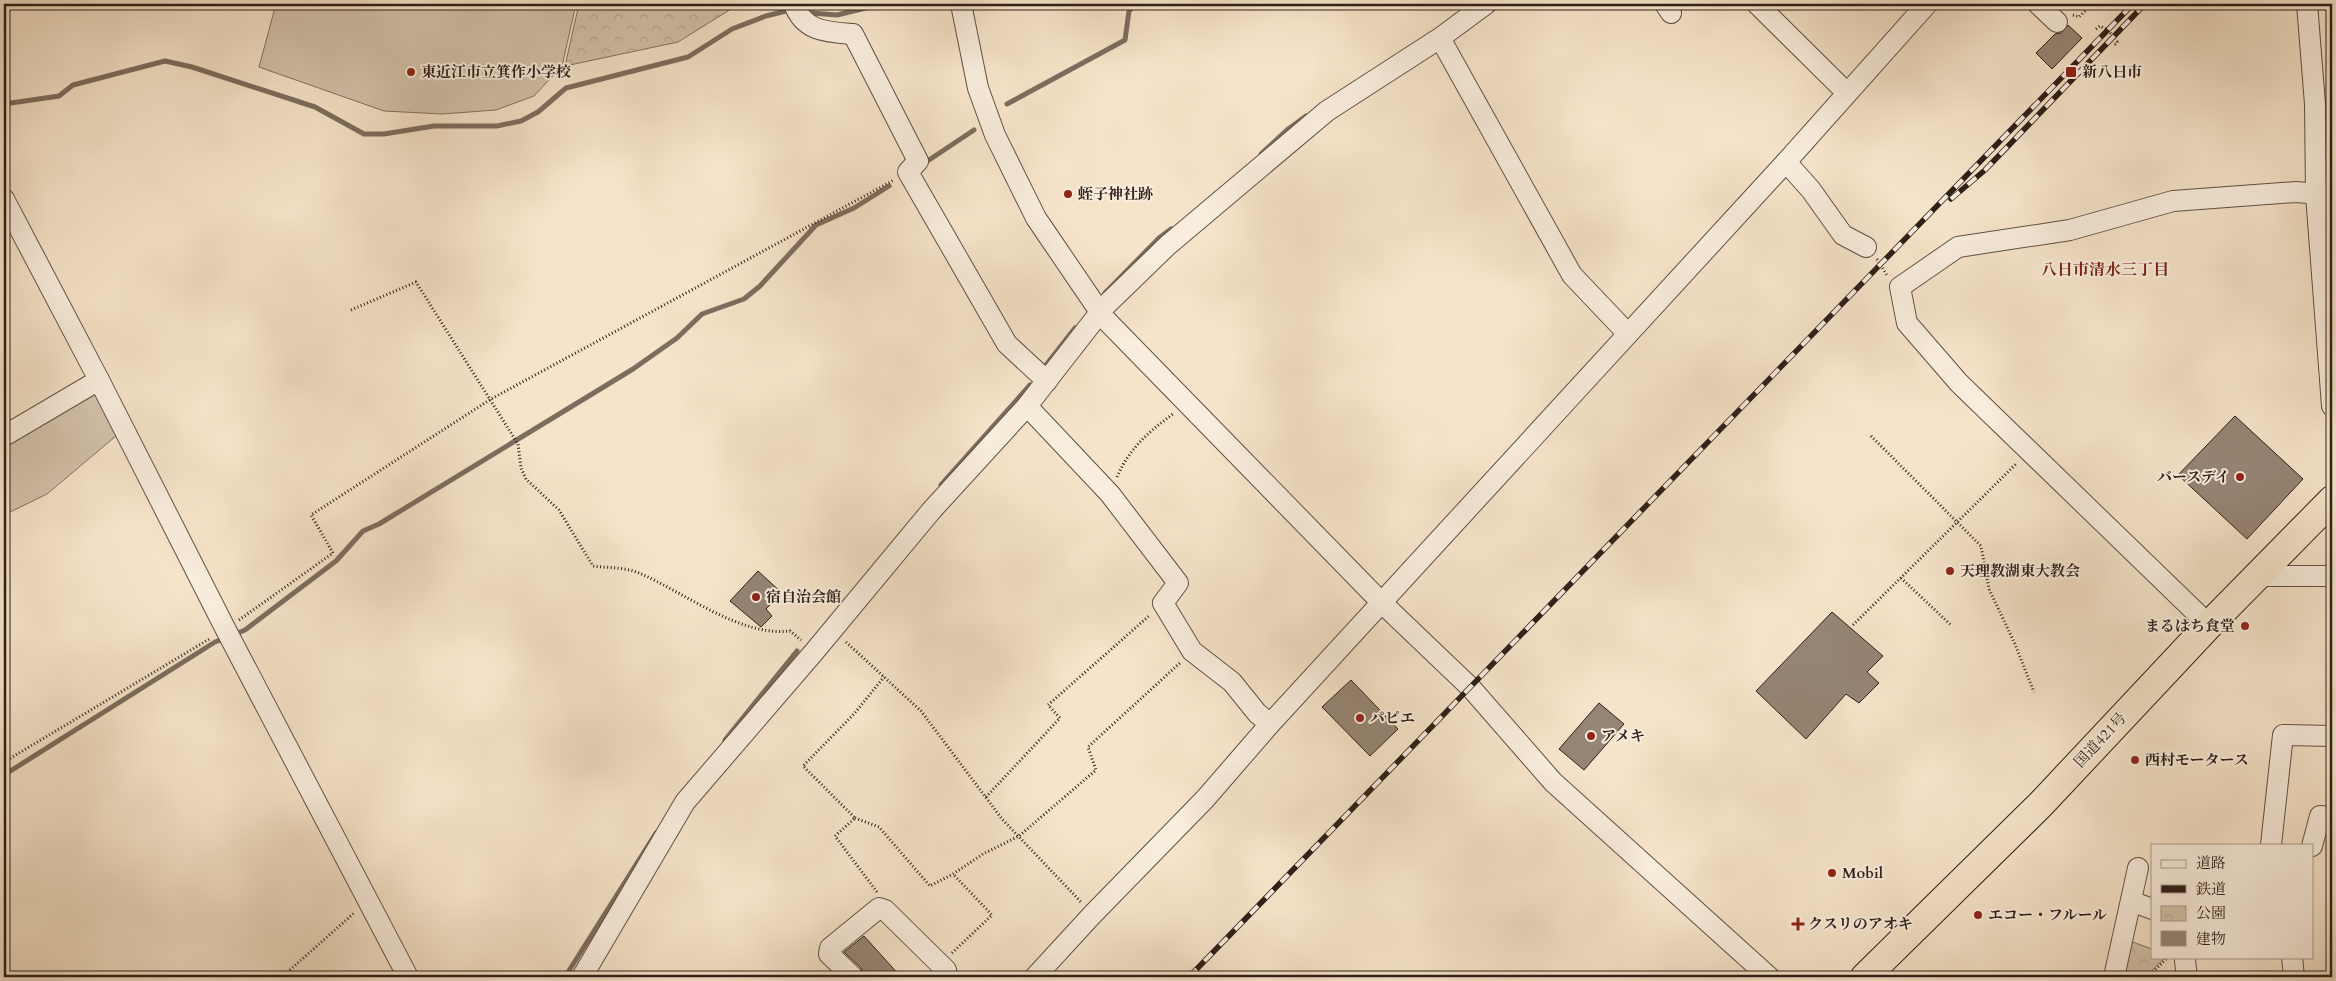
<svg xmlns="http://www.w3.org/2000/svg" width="2336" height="981" viewBox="0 0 2336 981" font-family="Cardo,'Noto Serif JP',serif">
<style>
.park{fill:url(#park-crowns);stroke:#817162}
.pitch{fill:#d4c3ac;stroke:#817162}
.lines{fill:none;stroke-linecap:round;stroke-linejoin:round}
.stream{stroke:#7d6d5f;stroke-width:5}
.building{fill:#968575;stroke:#2e1f19}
.minor-casing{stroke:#605045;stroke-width:22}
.highway-casing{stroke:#2e1f19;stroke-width:30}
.path{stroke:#2e1f19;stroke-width:3;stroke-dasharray:1 2.5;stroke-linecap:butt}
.minor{stroke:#f9eddd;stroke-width:20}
.highway{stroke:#f6e4ca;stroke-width:28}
.rail-casing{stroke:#2e1f19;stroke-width:5.5}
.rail{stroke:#f9eddd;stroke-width:4;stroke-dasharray:11;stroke-linecap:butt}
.poi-dot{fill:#8f2418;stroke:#f9eddd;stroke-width:2}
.labels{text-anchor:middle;stroke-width:4;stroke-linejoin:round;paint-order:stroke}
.poi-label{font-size:15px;font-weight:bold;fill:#2e1f19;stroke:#f9eddd;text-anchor:start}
.street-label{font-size:15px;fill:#2e1f19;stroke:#f9eddd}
.neighbourhood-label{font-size:16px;font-weight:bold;fill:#7a1f14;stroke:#f9eddd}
</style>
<defs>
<pattern id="park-crowns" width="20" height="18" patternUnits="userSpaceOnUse" patternTransform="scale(1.25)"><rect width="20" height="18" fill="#d4c3ac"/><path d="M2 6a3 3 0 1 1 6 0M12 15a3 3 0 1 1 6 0" fill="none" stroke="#b6a793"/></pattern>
</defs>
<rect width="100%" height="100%" fill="#f6e4ca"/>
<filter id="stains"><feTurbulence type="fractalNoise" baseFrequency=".004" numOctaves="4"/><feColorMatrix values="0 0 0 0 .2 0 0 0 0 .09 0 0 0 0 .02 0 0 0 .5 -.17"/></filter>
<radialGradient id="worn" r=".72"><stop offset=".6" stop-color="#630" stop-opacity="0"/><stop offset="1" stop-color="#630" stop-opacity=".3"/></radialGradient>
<!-- park -->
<g class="park">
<path d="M579 4H739L678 42 565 66Z"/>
<path d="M2130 941 2152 949V957H2166L2145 977H2122Z"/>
</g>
<!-- pitch -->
<g class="pitch">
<path d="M276 4H576L562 66 534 96 496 110 442 114 384 111 259 67Z"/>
<path d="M99 380 116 436 47 494 4 515V436Z"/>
</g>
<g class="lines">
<!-- stream -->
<g class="stream">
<path d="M811 13 837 15 882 4"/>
<path d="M4 104 59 96 73 85 165 61 192 67 315 107 364 134H384L434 126H497L521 121 538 112 566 88 688 57 732 29 766 16 786 11"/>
<path d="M1007 104 1125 40 1129 11 1135 4"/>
<path d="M1261 154 1287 130 1306 116"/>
<path d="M923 164 974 130"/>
<path d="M1105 293 1159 238 1171 229"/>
<path d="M1046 365 1075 328"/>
<path d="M941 485 1030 385"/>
<path d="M233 635 245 630 336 561 363 531 379 524 633 369 677 338 702 314 744 299 760 286 816 225 854 208 889 186"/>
<path d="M725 740 797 651"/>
<path d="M4 775 215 642 225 638"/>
<path d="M565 977 656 833"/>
</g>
</g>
<!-- building -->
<g class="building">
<path d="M2068 25 2082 38 2052 69 2036 53 2055 34 2061 33Z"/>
<path d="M2235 416 2303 479 2247 539 2178 475Z"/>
<path d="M758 571 782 593 766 609 772 616 761 627 730 601Z"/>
<path d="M1832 612 1883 656 1867 672 1879 683 1859 703 1846 694 1806 739 1756 691Z"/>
<path d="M1351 680 1398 729 1370 756 1322 707Z"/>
<path d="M1599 703 1624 724 1584 770 1559 749Z"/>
<path d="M864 936 901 977 865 976 861 968 844 952Z"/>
</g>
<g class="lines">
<!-- minor casing -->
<g class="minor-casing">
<g id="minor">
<path d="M794 4C804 32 827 32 853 34L918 161 908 172 1007 344 1047 381"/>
<path d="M961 4 978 88 995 135 1036 218 1104 318 1382 603 1471 688 1553 782 1769 977"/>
<path d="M1665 4 1671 13"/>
<path d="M1757 4 1847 93"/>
<path d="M2038 4 2057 22"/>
<path d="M2307 4 2315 104 2316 195 2332 406"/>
<path d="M1440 38 1572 275 1628 334"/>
<path d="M1786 162 1811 190 1843 235 1866 247"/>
<path d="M4 199 99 380 226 630 408 977"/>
<path d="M1027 406 1110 494 1178 583 1163 603 1192 651 1232 682 1257 713 1270 724"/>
<path d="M4 436 99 380"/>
<path d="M2257 576H2332"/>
<path d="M2209 625 1959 383 1907 323 1900 287 1958 247 2070 230 2173 201 2296 192 2332 195"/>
<path d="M2271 845 2283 735 2332 736"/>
<path d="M2312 846 2320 816 2332 817"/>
<path d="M2131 901 2152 909"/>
<path d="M2292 957 2294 977"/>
<path d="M2185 961 2187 977"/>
<path d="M582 977 685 802 814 652 931 511 1027 406 1105 306 1168 245 1327 111 1440 38 1486 4"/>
<path d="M853 977 829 954 830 948 879 908 885 910 946 970 947 977"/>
<path d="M1035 977 1092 915 1205 799 1270 724 1786 162 1927 4"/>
<path d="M2114 977 2138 868"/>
</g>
</g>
<!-- highway casing -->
<g class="highway-casing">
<path id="highway" d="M1865 977 2041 804 2209 625 2332 500"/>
</g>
<!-- path -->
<g class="path">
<path d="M2073 15 2079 17 2092 4"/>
<path d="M2096 29 2100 26 2108 30 2117 42 2114 46"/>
<path d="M1877 259 1888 277"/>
<path d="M351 310 416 282 518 444 521 468 526 479 559 510 593 566C607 568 625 567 639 573 684 592 740 637 790 631L801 640"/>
<path d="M1871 436 1981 546 1989 589 2015 644 2034 692"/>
<path d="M1117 477C1129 449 1148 432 1173 414"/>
<path d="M1901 578 1952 626"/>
<path d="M239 620 333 553 311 515 491 399 894 180"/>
<path d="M1853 625 2016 464"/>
<path d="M846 642 921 711 1002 819 1081 902"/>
<path d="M4 762 211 638"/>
<path d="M986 797 1060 718 1048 705 1150 615"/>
<path d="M855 818 879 827 930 886 953 874 983 854 1019 836 1096 770 1088 747 1181 662"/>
<path d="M877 892 835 836 855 818 803 766 854 714 884 677"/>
<path d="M952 953 992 915 953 874"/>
<path d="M282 977 354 913"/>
<path d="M2148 977 2168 957"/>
</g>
<!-- minor -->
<use href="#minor" class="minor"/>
<!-- highway -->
<use href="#highway" class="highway"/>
<!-- rail casing -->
<g class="rail-casing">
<g id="rail">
<path d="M1951 199 1985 170 2145 4"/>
<path d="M1189 977 2133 4"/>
</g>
</g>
<!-- rail -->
<use href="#rail" class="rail"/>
</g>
<!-- markers -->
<g class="poi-dot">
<circle cx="411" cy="72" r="5"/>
<rect x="2065" y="66" width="12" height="12" rx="2.5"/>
<circle cx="1068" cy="194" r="5"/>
<circle cx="2240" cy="477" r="5"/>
<circle cx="1950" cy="571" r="5"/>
<circle cx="756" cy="597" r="5"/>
<circle cx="2245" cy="626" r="5"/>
<circle cx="1360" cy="718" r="5"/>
<circle cx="1591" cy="736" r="5"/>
<circle cx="2135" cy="760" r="5"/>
<circle cx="1832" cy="873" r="5"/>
<circle cx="1978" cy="915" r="5"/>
<path d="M1795.5 916.5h5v5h5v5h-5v5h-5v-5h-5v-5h5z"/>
</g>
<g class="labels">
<!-- poi labels -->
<g class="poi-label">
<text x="421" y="77">東近江市立箕作小学校</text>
<text x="2082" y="77">新八日市</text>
<text x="1078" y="199">蛭子神社跡</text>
<text x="2230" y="482" text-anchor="end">バースデイ</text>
<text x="1960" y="576">天理教湖東大教会</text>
<text x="766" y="602">宿自治会館</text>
<text x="2235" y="631" text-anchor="end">まるはち食堂</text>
<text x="1370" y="723">パピエ</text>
<text x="1601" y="741">アメキ</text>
<text x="2145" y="765">西村モータース</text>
<text x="1842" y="878">Mobil</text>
<text x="1988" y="920">エコー・フルール</text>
<text x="1808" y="929">クスリのアオキ</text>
</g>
<!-- street labels -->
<g class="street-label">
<text transform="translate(2100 740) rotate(-47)" y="5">国道421号</text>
</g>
<!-- neighbourhood labels -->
<g class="neighbourhood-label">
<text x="2105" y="275">八日市清水三丁目</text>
</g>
</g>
<!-- margin -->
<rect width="2336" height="981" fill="none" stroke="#f6e4ca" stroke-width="20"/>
<rect x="5" y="5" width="2326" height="971" fill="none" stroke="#2e1f19" stroke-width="2.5"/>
<rect x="10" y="10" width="2316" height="961" fill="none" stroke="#2e1f19"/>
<!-- legend -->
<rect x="2151" y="844" width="162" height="115" fill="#f9eddd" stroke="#a89b8f"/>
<rect x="2161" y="860" width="25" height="8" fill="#f9eddd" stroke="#a89b8f"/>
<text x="2196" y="868" font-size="15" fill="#2e1f19">道路</text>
<rect x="2161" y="885" width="25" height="8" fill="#2e1f19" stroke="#a89b8f"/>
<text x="2196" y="894" font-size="15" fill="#2e1f19">鉄道</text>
<rect x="2161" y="906" width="25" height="15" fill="url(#park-crowns)" stroke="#a89b8f"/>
<text x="2196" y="918" font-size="15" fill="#2e1f19">公園</text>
<rect x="2161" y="931" width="25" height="15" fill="#968575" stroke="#a89b8f"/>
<text x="2196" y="944" font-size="15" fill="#2e1f19">建物</text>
<rect width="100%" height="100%" filter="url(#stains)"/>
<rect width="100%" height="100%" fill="url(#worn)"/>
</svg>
